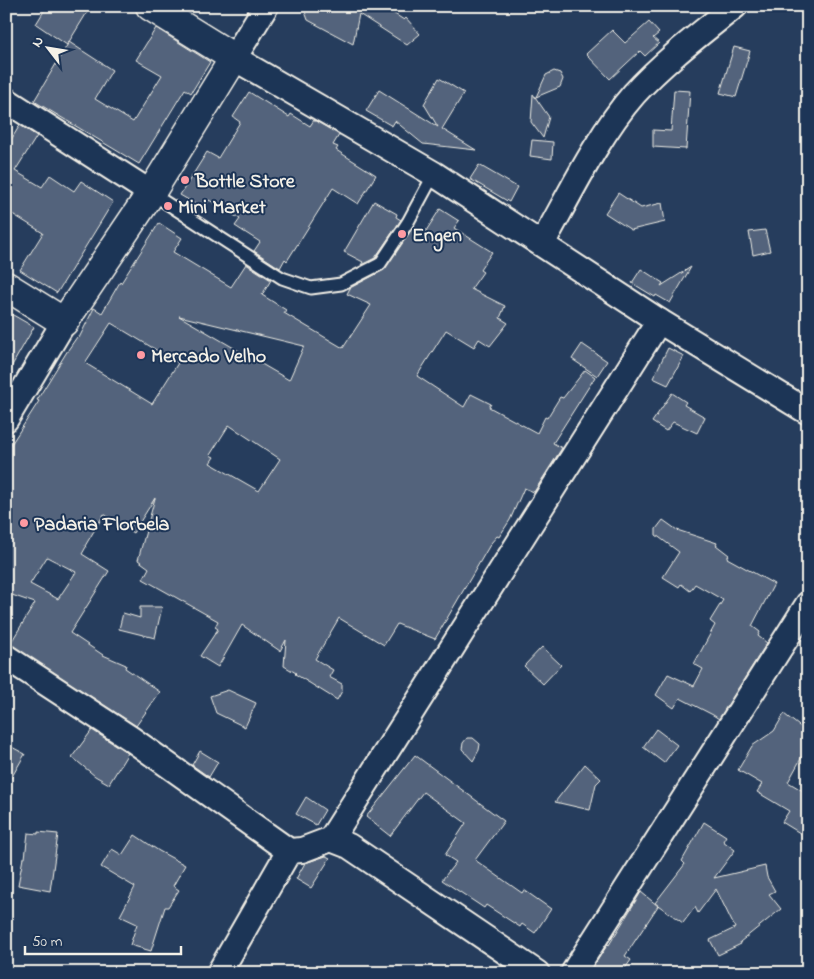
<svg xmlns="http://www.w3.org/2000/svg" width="814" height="979" viewBox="0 0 814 979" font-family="'Indie Flower',sans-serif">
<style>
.building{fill:#52647b;stroke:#f4f1e8;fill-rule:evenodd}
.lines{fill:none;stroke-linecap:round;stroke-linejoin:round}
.service-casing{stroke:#f4f1e8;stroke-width:15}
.minor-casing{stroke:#f4f1e8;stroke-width:28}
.secondary-casing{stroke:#f4f1e8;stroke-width:31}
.service{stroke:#1d3557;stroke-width:11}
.minor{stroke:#1d3557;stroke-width:24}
.secondary{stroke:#1d3557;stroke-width:28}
.poi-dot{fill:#ff9aa2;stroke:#1d3557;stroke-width:2}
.labels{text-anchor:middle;stroke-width:4;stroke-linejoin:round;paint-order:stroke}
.poi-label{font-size:20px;font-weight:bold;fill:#f4f1e8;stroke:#1d3557;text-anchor:start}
</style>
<rect width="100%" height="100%" fill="#263d5d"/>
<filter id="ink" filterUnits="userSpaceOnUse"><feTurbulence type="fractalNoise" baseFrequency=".02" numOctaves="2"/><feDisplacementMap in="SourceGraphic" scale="10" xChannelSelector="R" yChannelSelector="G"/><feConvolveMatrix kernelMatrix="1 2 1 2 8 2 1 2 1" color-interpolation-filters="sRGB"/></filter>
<g filter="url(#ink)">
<!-- building -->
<g class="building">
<path d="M47 6H91L67 45 36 24Z"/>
<path d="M303 6H382L404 20 406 18 420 34 407 45 359 14 353 44 308 20Z"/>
<path d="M649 22 659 33 653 38 659 43 645 56 640 51 610 79 586 54 612 30 625 43Z"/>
<path d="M156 28 210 62 191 93 185 89 139 164 34 101 69 42 112 70 95 99 133 122 162 75 136 60Z"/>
<path d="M734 47 750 51 736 97 720 93Z"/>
<path d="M554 71 560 73 563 79 560 87 536 97 546 75Z"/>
<path d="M439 78 464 93 442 129 476 150 423 144 395 121 392 126 366 111 379 90 438 127 424 104Z"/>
<path d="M674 90 690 91 686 149 653 147V130L671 131Z"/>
<path d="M249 92 289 117 291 114 310 126 314 120 335 132 339 135 333 145 338 147 336 150 376 175 358 204 333 188 287 261 285 259 280 268 254 251 260 242 235 226 240 219 209 200 204 209 180 195 207 152 218 158 240 122 233 117Z"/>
<path d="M533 94 549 117 543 138 531 122Z"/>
<path d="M20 125 37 136 15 171 42 187 50 175 74 191 81 181 113 202 57 293 20 270 43 233 6 210V148Z"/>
<path d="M532 140 553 142 552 159 530 156Z"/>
<path d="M479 165 517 187 509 202 470 179Z"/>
<path d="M618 193 641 208 662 203 665 222 631 230 605 213Z"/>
<path d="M374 201 397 214 396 217 401 220 375 258 361 265 363 262 344 252Z"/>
<path d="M440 209 459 221 454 228 492 252 480 270 483 272 471 289 505 306 500 318 508 323 490 346 479 339 474 347 446 330 417 376 464 407 471 394 491 404 489 407 537 433 545 417 547 418 560 397 563 398 585 370 595 377 553 443 562 448 534 492 524 488 510 520 499 537 497 536 491 543 435 639 397 624 384 645 339 618 315 659 333 670 329 677 342 684V691L337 700 295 674 296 673 284 666 286 640 280 651 242 625 218 667 200 656 218 629 215 627 218 621 143 579 149 568 138 560 155 498 133 533 104 514 85 546 86 547 82 554 109 571 70 633 103 655 126 665 125 668 160 692 136 726 10 644 35 603 6 593V452L30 415 39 401 37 400 68 350 77 337 79 338 94 308 102 313 120 282 121 283 159 223 182 238 173 252 231 287 246 264 271 280 262 295 286 310 284 313 343 348 371 305 347 294 350 288 384 270 413 227 424 234ZM179 316 304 346 289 380ZM111 323 178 363 152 404 85 363ZM229 425 280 459 259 491 210 463 214 457 210 455ZM47 557 76 572 58 599 30 584Z"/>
<path d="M765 230 770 251 753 255 749 232Z"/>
<path d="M691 267 670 303 656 295 655 297 632 283 641 269 663 283 661 286Z"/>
<path d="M6 311 34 327 6 376Z"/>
<path d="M582 344 607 361 597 376 572 359Z"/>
<path d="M668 348 684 356 668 385 653 378Z"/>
<path d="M672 393 686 402 684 405 705 417 697 433 673 422 666 431 652 422Z"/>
<path d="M663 520 677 530 717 543 716 545 729 555 727 558 774 584 752 626 760 632 758 636 767 643 719 719 713 715 680 698 674 708 656 695 668 674 694 686 703 669 694 664 715 625 710 621 723 600 695 584 690 591 681 584 679 587 663 577 679 552 656 535V529Z"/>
<path d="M140 607H162L155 638 119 629 123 613 140 618Z"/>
<path d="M542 647 561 665 543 684 524 666Z"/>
<path d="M228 690 256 703 245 727 216 713 210 696Z"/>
<path d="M784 714 808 733V746L788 782 808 794V838L782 822 789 811 757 792 762 784 738 770 752 746 774 731Z"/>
<path d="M656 729 677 745 664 763 643 747Z"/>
<path d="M92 730 128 753 109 784 95 776 72 757Z"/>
<path d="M467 738H473L480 744 479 750 473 761 462 749 463 743Z"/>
<path d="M6 744 25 754 6 787Z"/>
<path d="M200 751 218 762 209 777 192 765Z"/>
<path d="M415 755 504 821 475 860 522 893 524 890 551 909 535 933 522 924 520 927 486 905 484 908 442 880 456 862 445 855 466 823 423 792 390 836 366 817Z"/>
<path d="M585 764 601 779 596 784 590 810 555 802Z"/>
<path d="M306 797 325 810 316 825 296 814Z"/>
<path d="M704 822 726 836 723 841 735 850 714 878 765 866 767 877 775 891 769 894 781 909 740 942 741 944 718 955 710 940 735 928 716 889 698 913 695 907 683 923 655 903 685 864 682 861Z"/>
<path d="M38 832 58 834 50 891 18 885 23 858H25L28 833 38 834Z"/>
<path d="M135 835 159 851 185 865 173 886 179 890 168 907H165L151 951 130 945 137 924 120 916 135 887 101 867 112 849 122 855Z"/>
<path d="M326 856 330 858 311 888 296 879 305 863Z"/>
<path d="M641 892 658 906 625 956 631 960 622 973H589L608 944 609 945Z"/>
</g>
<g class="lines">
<!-- service casing -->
<g class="service-casing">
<path id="service" d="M151 193 282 278 311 288 341 284 380 264 408 222 434 174"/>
</g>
<!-- minor casing -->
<g class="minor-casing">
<g id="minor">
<path d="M266 6 234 58 434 174 659 321 808 412"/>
<path d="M6 100 151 193"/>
<path d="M542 244C569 196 598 135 634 94 664 61 700 34 735 6"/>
<path d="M6 419 64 322"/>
<path d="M6 657 130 738 289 851 302 850 331 839 349 846 537 973"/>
<path d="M331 839 659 321"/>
<path d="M219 973 289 851"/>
<path d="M573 973 808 604"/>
</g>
</g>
<!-- secondary casing -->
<g class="secondary-casing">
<path id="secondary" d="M6 286 64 322 151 193 234 58 150 6"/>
</g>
<!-- service -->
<use href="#service" class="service"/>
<!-- minor -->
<use href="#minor" class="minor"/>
<!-- secondary -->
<use href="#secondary" class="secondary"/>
</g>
</g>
<!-- markers -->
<g class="poi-dot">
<circle cx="185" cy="180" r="5"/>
<circle cx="168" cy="206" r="5"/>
<circle cx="402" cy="234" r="5"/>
<circle cx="141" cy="355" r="5"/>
<circle cx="24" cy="523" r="5"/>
</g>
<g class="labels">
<!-- poi labels -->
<g class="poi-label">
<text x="195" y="187">Bottle Store</text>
<text x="178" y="213">Mini Market</text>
<text x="412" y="241">Engen</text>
<text x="151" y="362">Mercado Velho</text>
<text x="34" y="530">Padaria Florbela</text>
</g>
</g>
<!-- margin -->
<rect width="814" height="979" fill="none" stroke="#1d3557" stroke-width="25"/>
<rect x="12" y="12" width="789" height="954" fill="none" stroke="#f4f1e8" stroke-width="2" filter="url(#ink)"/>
<!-- north arrow -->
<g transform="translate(48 48) rotate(301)" stroke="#1d3557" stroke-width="4" paint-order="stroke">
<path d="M0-4L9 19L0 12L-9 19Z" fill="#f4f1e8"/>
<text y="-8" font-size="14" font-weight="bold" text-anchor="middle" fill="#f4f1e8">N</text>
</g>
<!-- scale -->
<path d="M25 946v8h156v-8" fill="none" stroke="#f4f1e8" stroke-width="2.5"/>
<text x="32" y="946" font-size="15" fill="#f4f1e8" stroke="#1d3557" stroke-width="4" paint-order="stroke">50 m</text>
</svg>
